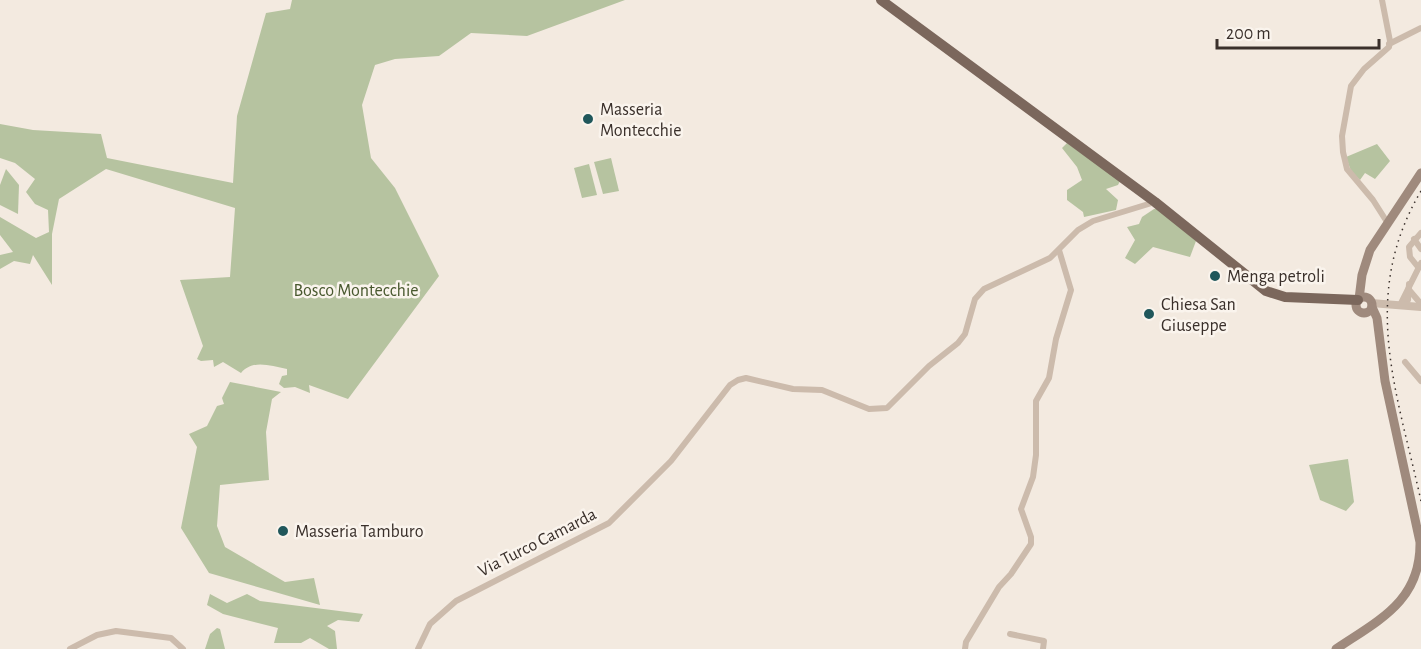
<svg xmlns="http://www.w3.org/2000/svg" width="1421" height="649" viewBox="0 0 1421 649" font-family="'Alegreya Sans',sans-serif">
<style>
.green{fill:#b6c3a0}
.lines{fill:none;stroke-linecap:round;stroke-linejoin:round}
.minor{stroke:#ccbbac;stroke-width:6}
.tertiary{stroke:#ccbbac;stroke-width:8}
.secondary{stroke:#9f8a7d;stroke-width:9}
.primary{stroke:#7b675c;stroke-width:10}
.rail{stroke:#3a302b;stroke-width:1.5;stroke-dasharray:1.5 4.5;stroke-linecap:butt}
.poi-dot{fill:#20575b;stroke:#faf4ed;stroke-width:2}
.labels{text-anchor:middle;stroke-width:5;stroke-linejoin:round;paint-order:stroke}
.poi-label{font-size:18px;fill:#3a302b;stroke:#faf4ed;text-anchor:start}
.park-label{font-size:18px;fill:#48582e;stroke:#faf4ed}
.street-label{font-size:18px;fill:#3a302b;stroke:#faf4ed}
</style>
<rect width="100%" height="100%" fill="#f3eae0"/>
<!-- green -->
<g class="green">
<path d="M292 0H625L527 36 471 33 439 56 395 59 375 65 362 105 371 158 395 188 439 276 348 399 309 385 310 393 295 387 284 388 279 384 282 376 287 375V369C270 366 253 359 241 373L223 362 214 367 213 360 201 361 197 359 203 346 180 280 230 277 235 208 106 169 59 199 52 234V285L33 255 30 264 14 261 0 269V255L13 252 0 235V217L36 238 49 232 48 210 35 204 26 192 35 179 15 163 0 158V124L33 130 101 134 107 158 233 183 237 116 266 13 290 9Z"/>
<path d="M1067 143 1120 181 1118 185 1106 189 1118 200 1116 210 1084 217 1083 212 1067 200V190L1082 180 1077 167 1062 148Z"/>
<path d="M1377 144 1390 161 1375 179 1365 173 1360 180 1351 171 1346 157Z"/>
<path d="M611 158 619 191 603 194 594 162Z"/>
<path d="M589 164 597 195 582 198 574 168Z"/>
<path d="M6 169 19 185 18 214 0 205V185Z"/>
<path d="M1154 209H1158L1196 241 1190 257 1153 247 1135 264 1125 258 1135 240 1127 227 1139 224 1142 217Z"/>
<path d="M230 382 281 392 272 399 266 432 269 480 220 485 217 526 225 547 285 582 314 578 320 605 209 573 181 528 197 447 189 434 207 426 217 406 224 404 222 398Z"/>
<path d="M1348 459 1354 502 1346 511 1320 500 1309 465Z"/>
<path d="M210 594 227 603 247 594 260 601 363 614 359 622 338 620 327 626 335 631 337 649H329L310 638 301 643H274L278 628 223 614 207 605Z"/>
<path d="M217 628 220 629 225 649H205L210 634Z"/>
</g>
<g class="lines">
<!-- minor -->
<g class="minor">
<path d="M1382 0 1390 41 1389 47 1364 69 1351 86 1342 136 1343 152 1347 169 1373 200 1387 222"/>
<path d="M1389 44 1421 28"/>
<path d="M1414 239 1421 249"/>
<path d="M1418 267 1410 257 1409 247 1421 233"/>
<path d="M1410 291 1421 304"/>
<path d="M1400 305 1421 263"/>
<path d="M1400 305 1408 300 1409 284"/>
<path d="M1405 362 1421 381"/>
<path d="M1010 634 1044 641 1043 649"/>
<path d="M70 649 97 635 116 631 171 638 183 649"/>
<path d="M418 649 430 624 456 601 609 523 671 461 730 385 738 380 746 378 793 389 822 390 869 409 887 408 929 366 958 343 965 334 975 299 984 289 1050 258 1078 230 1093 221 1155 202"/>
<path d="M965 649 966 642 999 587 1011 574 1031 544V537L1021 509 1033 477 1036 455V401L1049 378 1056 339 1071 290 1059 250"/>
</g>
<!-- tertiary -->
<path class="tertiary" d="M1371 303 1421 307"/>
<!-- secondary -->
<g class="secondary">
<circle cx="1364" cy="305" r="8"/>
<path d="M1359 299 1362 275 1370 250 1421 173"/>
<path d="M1336 649C1379 620 1421 601 1420 542L1385 381 1377 318 1372 307"/>
</g>
<!-- primary -->
<path class="primary" d="M881 0 1155 202 1266 291 1285 297 1358 300"/>
<!-- rail -->
<path class="rail" d="M1421 191C1359 296 1397 391 1421 501"/>
</g>
<!-- markers -->
<g class="poi-dot">
<circle cx="588" cy="119" r="6"/>
<circle cx="1215" cy="276" r="6"/>
<circle cx="1149" cy="314" r="6"/>
<circle cx="283" cy="531" r="6"/>
</g>
<g class="labels">
<!-- poi labels -->
<g class="poi-label">
<text x="600" y="115">Masseria<tspan x="600" dy="21">Montecchie</tspan></text>
<text x="1227" y="282">Menga petroli</text>
<text x="1161" y="310">Chiesa San<tspan x="1161" dy="21">Giuseppe</tspan></text>
<text x="295" y="537">Masseria Tamburo</text>
</g>
<!-- park labels -->
<g class="park-label">
<text x="356" y="296">Bosco Montecchie</text>
</g>
<!-- street labels -->
<g class="street-label">
<text transform="translate(537 542) rotate(-27)" y="6">Via Turco Camarda</text>
</g>
</g>
<!-- scale -->
<path d="M1217 39v9h162v-9" fill="none" stroke="#3a302b" stroke-width="3"/>
<text x="1226" y="39" font-size="18" fill="#3a302b" stroke="#faf4ed" stroke-width="4.5" paint-order="stroke">200 m</text>
</svg>
